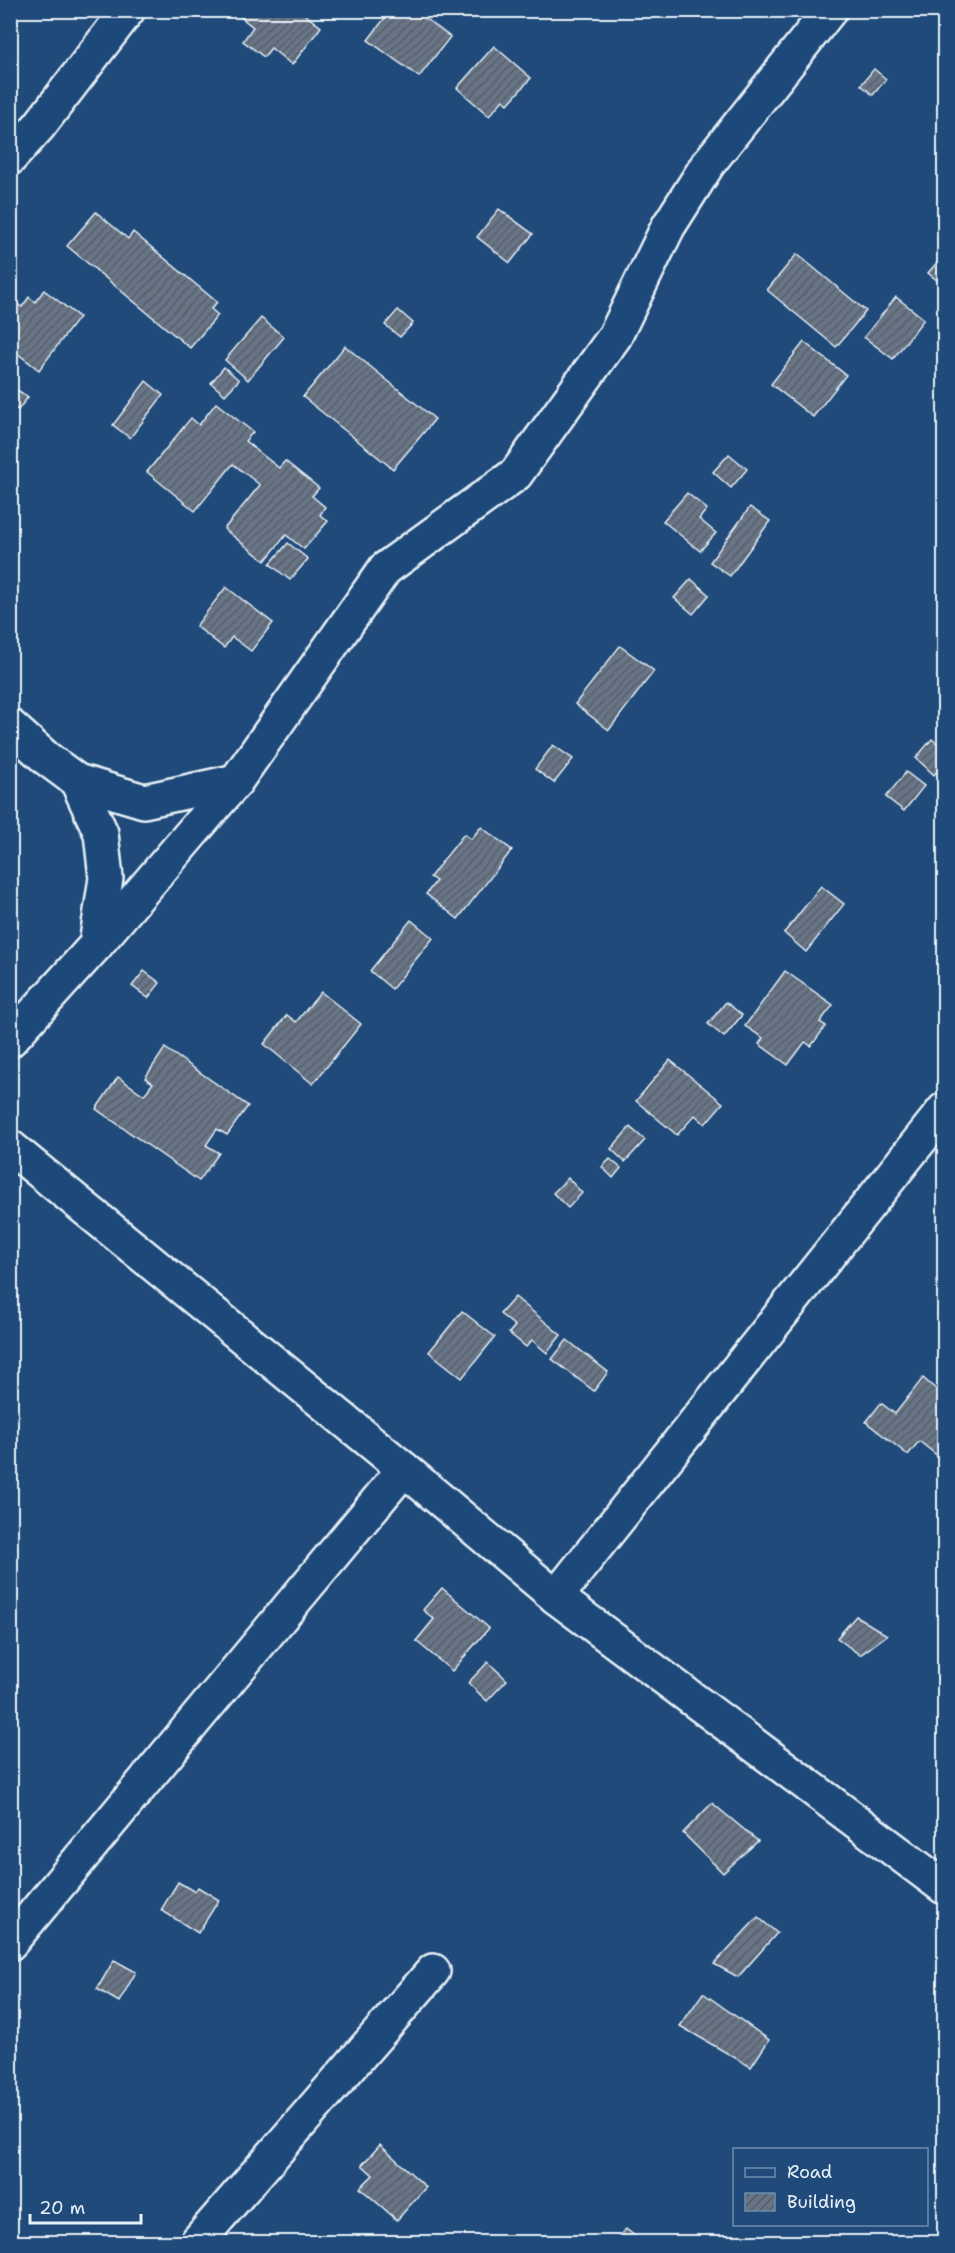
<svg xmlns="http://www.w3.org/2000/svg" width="955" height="2253" viewBox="0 0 955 2253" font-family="'Shantell Sans',sans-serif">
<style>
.building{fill:url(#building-hatch);stroke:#e8f1f8;stroke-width:1.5}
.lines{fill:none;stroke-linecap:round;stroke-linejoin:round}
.minor-casing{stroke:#e8f1f8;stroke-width:38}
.minor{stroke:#1f4a7a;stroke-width:33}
</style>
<defs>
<pattern id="building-hatch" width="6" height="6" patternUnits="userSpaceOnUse" patternTransform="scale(1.5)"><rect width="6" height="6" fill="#677586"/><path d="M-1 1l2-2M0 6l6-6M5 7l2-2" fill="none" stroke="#565e68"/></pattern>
</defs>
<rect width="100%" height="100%" fill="#1f4a7a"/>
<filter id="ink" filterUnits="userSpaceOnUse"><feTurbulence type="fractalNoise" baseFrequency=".0167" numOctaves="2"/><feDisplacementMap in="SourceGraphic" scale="12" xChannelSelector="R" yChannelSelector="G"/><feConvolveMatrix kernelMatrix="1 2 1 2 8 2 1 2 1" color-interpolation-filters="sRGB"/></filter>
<g filter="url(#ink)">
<!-- building -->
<g class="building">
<path d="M232 10H299L321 27 292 65 271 48 264 57 243 41 253 27Z"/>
<path d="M391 10H414L450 37 419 77 368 40Z"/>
<path d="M494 46 531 78 508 104 503 100 489 116 457 88Z"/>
<path d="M874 69 886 79 873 95 861 85Z"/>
<path d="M499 209 533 234 510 263 477 237Z"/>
<path d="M96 212 128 239 133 232 217 302 211 309 218 315 190 348 67 246Z"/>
<path d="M797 254 866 311 836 347 767 290Z"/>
<path d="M940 259 944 263V286L928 273Z"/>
<path d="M44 290 79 317 39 370 13 350 17 345 10 341V316L19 305 22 307 29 297 35 302Z"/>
<path d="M896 297 924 319 893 359 864 337Z"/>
<path d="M398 310 413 323 400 337 385 325Z"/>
<path d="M261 318 284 337 248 380 225 360Z"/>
<path d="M804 342 846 375 813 417 771 384Z"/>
<path d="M345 346 435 419 393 469 303 397Z"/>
<path d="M224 367 239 380 225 395 211 383Z"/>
<path d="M146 381 163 395 130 438 113 425Z"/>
<path d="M17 390 28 397 18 410 10 405V399Z"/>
<path d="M216 403 253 432 245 441 279 468 285 461 319 488 312 496 325 507 320 515 328 521 304 549 286 535 265 561 224 529 260 485 233 464 195 511 147 472 191 418 199 425Z"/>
<path d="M729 454 747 469 731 488 713 472Z"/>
<path d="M687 493 707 509 699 519 716 533 700 551 663 521Z"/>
<path d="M750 507 770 521 730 576 710 562Z"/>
<path d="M288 543 308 559 290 580 270 564Z"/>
<path d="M691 579 709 595 693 614 674 598Z"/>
<path d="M226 587 273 623 251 651 232 637 224 648 196 626Z"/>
<path d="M620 646 654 671 609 730 575 704Z"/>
<path d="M932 739 944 749V763L934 775 916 758Z"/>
<path d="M553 745 573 759 554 783 535 769Z"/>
<path d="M906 772 924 786 904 811 886 797Z"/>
<path d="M481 827 512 850 458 919 426 894 436 881 430 877 464 834 471 839Z"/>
<path d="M821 886 844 904 806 952 784 933Z"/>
<path d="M411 920 433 938 392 989 370 971Z"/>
<path d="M144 971 160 983 148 998 132 986Z"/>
<path d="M785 971 833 1005 820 1022 826 1026 811 1046 805 1042 788 1065 759 1044 763 1038 745 1026Z"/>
<path d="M321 992 361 1024 313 1084 264 1044 287 1015 296 1022Z"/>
<path d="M726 1002 742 1015 724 1037 708 1024Z"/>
<path d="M165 1048 248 1106 227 1135 217 1129 206 1145 219 1153 199 1181 96 1109 118 1077 144 1095 153 1083 145 1078Z"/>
<path d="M670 1060 723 1103 705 1124 695 1115 677 1135 636 1101Z"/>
<path d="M630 1127 645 1140 625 1162 611 1149Z"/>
<path d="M610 1159 621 1168 613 1178 602 1167Z"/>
<path d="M568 1178 582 1193 568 1208 553 1193Z"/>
<path d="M515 1297 561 1335 547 1353 532 1340 526 1347 509 1333 515 1326 500 1314Z"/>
<path d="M462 1311 495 1337 462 1378 429 1352Z"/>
<path d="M567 1340 608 1372 594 1391 552 1359Z"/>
<path d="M923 1378 944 1396V1461L919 1441 908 1455 866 1422 881 1403 895 1414Z"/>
<path d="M442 1588 489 1628 452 1671 416 1641 434 1619 423 1610Z"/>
<path d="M856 1616 887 1635 860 1655 837 1638Z"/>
<path d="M488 1662 507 1680 487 1701 468 1683Z"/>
<path d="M712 1803 758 1841 723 1873 683 1833Z"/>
<path d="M178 1882 195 1892 198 1887 219 1900 198 1933 161 1910Z"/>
<path d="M758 1917 777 1933 738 1977 714 1964Z"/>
<path d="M114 1960 136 1972 119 2002 97 1989Z"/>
<path d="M703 1993 769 2040 751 2067 680 2026Z"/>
<path d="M380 2145 426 2187 397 2220 360 2188 373 2175 362 2165Z"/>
<path d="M626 2229 640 2240 638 2242 615 2241Z"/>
</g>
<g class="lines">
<!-- minor casing -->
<g class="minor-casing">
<g id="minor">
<path d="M10 158 39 126 128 10"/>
<path d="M10 726 46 758 77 781 101 833 106 878 96 945"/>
<path d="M77 781 144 801 236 781"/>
<path d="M10 1040 96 945 236 781 385 569 516 474 615 336 668 227 708 164 830 10"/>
<path d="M10 1147 404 1469 556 1597 944 1887"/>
<path d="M556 1597 944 1110"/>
<path d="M10 1943 404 1469"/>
<path d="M197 2242 433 1971"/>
</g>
</g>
<!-- minor -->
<use href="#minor" class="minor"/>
</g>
</g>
<!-- margin -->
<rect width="955" height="2253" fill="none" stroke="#1f4a7a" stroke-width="36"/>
<rect x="18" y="18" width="919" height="2217" fill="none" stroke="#e8f1f8" stroke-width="2" filter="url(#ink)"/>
<!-- legend -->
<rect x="733" y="2148" width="195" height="78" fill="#1f4a7a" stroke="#6f8dac" stroke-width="1.5"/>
<rect x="745" y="2168" width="30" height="9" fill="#1f4a7a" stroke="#6f8dac" stroke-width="1.5"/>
<text x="787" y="2178" font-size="18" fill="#e8f1f8">Road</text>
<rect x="745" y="2193" width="30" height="18" fill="url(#building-hatch)" stroke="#6f8dac" stroke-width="1.5"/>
<text x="787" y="2208" font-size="18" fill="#e8f1f8">Building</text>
<!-- scale -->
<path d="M30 2214v9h111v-9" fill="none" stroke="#e8f1f8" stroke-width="3"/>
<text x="39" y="2214" font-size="18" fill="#e8f1f8" stroke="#1f4a7a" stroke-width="4.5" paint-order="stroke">20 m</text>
</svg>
